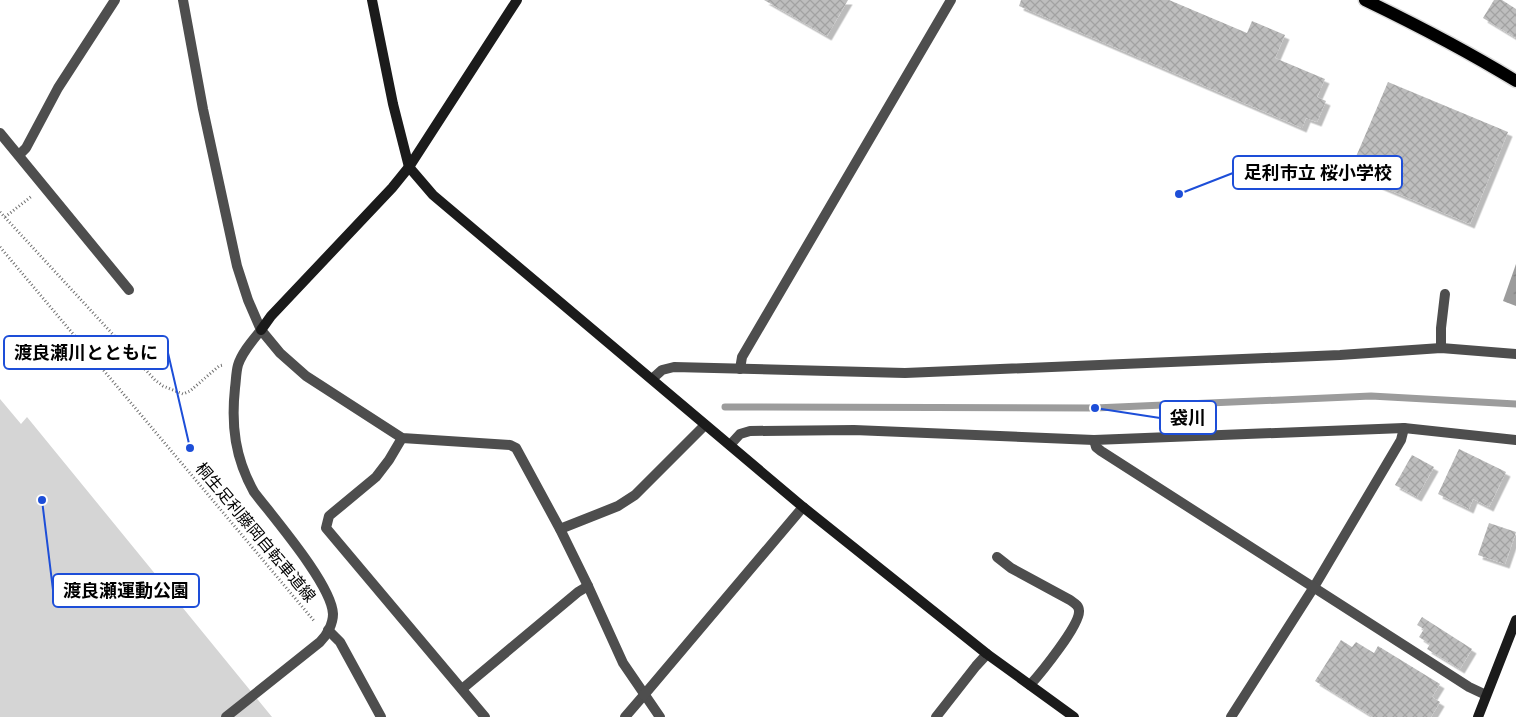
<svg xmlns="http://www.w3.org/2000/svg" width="1516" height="717" viewBox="0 0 1516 717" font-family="Ubuntu,'Noto Sans JP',sans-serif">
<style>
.grass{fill:#d5d5d5}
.water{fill:url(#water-ripples)}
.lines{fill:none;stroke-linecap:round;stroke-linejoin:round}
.stream{stroke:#9c9c9c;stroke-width:7}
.building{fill:url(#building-cross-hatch);filter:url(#shadow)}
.primary-casing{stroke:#dbdbdb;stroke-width:15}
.path{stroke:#707070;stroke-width:3;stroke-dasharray:1 2.5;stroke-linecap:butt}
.lane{stroke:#4e4e4e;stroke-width:10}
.street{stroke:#4e4e4e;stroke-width:10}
.secondary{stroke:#1b1b1b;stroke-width:10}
.primary{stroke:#000;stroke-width:12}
.labels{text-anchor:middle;stroke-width:5;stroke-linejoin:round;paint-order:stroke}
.street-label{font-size:16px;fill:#000;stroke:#fff}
.leader{fill:none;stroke:#1d4ed8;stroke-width:2}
.callout-dot{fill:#1d4ed8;stroke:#fff;stroke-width:2}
.callout{fill:#fff;stroke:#1d4ed8;stroke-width:2}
.callout-label{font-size:18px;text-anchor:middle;font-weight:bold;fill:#000}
</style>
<defs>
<pattern id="water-ripples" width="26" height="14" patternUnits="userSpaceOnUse" patternTransform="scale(1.25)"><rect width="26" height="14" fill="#9c9c9c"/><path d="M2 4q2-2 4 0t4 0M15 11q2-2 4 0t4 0" fill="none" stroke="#7d7d7d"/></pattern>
<pattern id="building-cross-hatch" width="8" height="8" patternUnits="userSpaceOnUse" patternTransform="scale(1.25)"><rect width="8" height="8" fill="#bebebe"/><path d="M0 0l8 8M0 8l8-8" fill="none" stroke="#a2a2a2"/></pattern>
<filter id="shadow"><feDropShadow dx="4.5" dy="4.5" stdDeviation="0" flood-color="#0004"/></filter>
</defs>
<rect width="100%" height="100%" fill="#fff"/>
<!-- grass -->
<path class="grass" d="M0 399 21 424 27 417 272 717H0Z"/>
<!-- water -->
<path class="water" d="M1516 264V306L1503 301Z"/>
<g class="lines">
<!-- stream -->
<path class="stream" d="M725 407 1095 408 1371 396 1516 404"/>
</g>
<!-- building -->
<g class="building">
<path d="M764 0H848L827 36Z"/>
<path d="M1021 0H1169L1247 33 1252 21 1285 35 1275 58 1325 79 1317 97 1326 101 1317 122 1306 118 1302 128 1019 6Z"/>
<path d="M1494 0H1502L1516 9V38L1483 18Z"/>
<path d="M1388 82 1508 132 1470 224 1349 173Z"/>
<path d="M1459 449 1506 472 1489 507 1473 499 1469 509 1438 494Z"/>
<path d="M1412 455 1434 467 1417 497 1395 485Z"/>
<path d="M1489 523 1516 532 1505 564 1478 555Z"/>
<path d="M1422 617 1472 649 1460 669 1427 649 1430 644 1419 637 1424 629 1417 625Z"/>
<path d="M1341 640 1352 647 1356 642 1374 653 1378 646 1440 684 1432 697 1440 702 1431 717H1373L1315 681Z"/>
</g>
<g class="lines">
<!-- primary casing -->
<g class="primary-casing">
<path id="primary" d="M1365 0C1417 25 1467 51 1516 81"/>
</g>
<!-- path -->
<g class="path">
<path d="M0 212 155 380 163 386 183 394 190 391 219 366 223 365"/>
<path d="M5 217 32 196"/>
<path d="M0 247 315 622"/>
</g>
<!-- lane -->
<g class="lane">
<path d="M1441 348V328L1445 294"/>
<path d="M402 438 389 460 376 477 329 516 326 528 485 717"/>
<path d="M730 445 740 434 750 431 854 430 1094 440 1404 428 1516 440"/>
<path d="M560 529 618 506 635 495 705 425"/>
<path d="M328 630 340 642 381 717"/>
<path d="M462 689 578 592 588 586"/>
<path d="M625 717 644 695"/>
<path d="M936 717 976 666 987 654"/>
<path d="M1231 717 1314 587 1401 440 1404 428"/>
</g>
<!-- street -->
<g class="street">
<path d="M183 0 203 109 237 266 248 300 261 330 280 353 306 376 402 438 510 445 516 448 560 529 588 586 623 663 660 717"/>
<path d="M0 133 129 290"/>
<path d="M19 155 26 148 58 88 115 0"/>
<path d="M740 369 742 357 951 0"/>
<path d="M652 379 662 370 674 367 905 373 1340 355 1441 348 1516 354"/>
<path d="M1094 440 1096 447 1101 451 1469 687 1486 695"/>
<path d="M997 557 1011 568 1070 600C1074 603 1079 605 1079 611 1080 625 1040 674 1030 685"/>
<path d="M644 695 803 507"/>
<path d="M226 717 320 642C327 635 333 624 333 614 332 585 273 517 254 492 235 458 231 426 235 388 236 381 236 372 238 365 242 352 253 340 261 330"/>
</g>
<!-- secondary -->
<g class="secondary">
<path d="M372 0 393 104 409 167 433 195 803 507 987 654 1074 717"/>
<path d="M261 330 271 316 392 188 409 167 517 0"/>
<path d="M1478 717 1516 620"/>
</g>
<!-- primary -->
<use href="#primary" class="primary"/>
</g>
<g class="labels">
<!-- street labels -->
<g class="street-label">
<text transform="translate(256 532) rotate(50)" y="6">桐生足利藤岡自転車道線</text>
</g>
</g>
<!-- callouts -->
<path class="leader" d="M1179 194L1233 173M190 448L168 353M1095 408L1160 418M42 500L53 590"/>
<g class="callout-dot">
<circle cx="1179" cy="194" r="5"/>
<circle cx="190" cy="448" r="5"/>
<circle cx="1095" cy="408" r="5"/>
<circle cx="42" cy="500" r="5"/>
</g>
<g class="callout">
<rect x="1233" y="156" width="169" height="33" rx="5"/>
<rect x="4" y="336" width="164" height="33" rx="5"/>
<rect x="1160" y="401" width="56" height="33" rx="5"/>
<rect x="53" y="574" width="146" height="33" rx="5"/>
</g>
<g class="callout-label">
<text x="1318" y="179">足利市立 桜小学校</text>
<text x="86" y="359">渡良瀬川とともに</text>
<text x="1188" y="424">袋川</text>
<text x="126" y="597">渡良瀬運動公園</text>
</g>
</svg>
